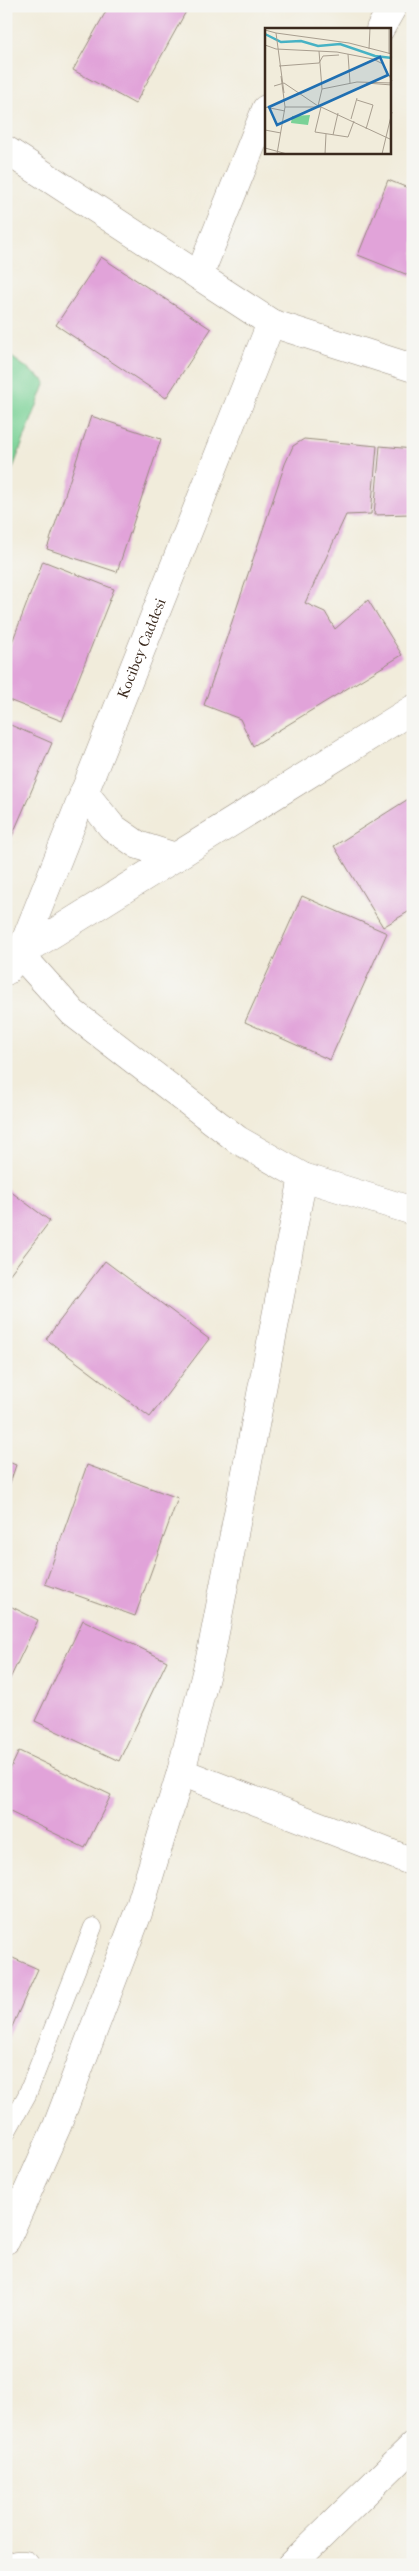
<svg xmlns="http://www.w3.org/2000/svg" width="419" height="2571" viewBox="0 0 419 2571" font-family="'IM FELL French Canon',serif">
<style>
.green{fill:#7ad297;stroke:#5a7e5a}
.building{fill:#e1a3d9}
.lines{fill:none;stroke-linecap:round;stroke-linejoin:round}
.service-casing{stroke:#968b7c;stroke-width:19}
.minor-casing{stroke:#968b7c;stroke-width:29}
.service{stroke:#fff;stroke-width:18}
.minor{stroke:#fff;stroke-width:28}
.labels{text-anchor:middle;stroke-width:4;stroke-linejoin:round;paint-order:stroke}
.street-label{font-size:15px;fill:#3b2a1e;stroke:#f6f6f2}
.inset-river{fill:none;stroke:#47b2c4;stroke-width:2.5}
.inset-road{fill:none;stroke:#a89e8f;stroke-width:1}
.view{fill:#1f6fb2;fill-opacity:0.15;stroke:#1f6fb2;stroke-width:2.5}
.inset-edge{fill:none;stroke:#3b2a1e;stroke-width:2.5}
</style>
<rect width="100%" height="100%" fill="#f6f6f2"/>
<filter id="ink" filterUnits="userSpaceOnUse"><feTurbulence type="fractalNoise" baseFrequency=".02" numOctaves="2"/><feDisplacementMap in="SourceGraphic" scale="10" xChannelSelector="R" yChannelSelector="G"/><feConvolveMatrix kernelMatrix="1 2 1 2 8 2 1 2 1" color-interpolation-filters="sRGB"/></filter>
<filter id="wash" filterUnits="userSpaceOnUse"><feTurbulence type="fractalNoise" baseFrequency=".0096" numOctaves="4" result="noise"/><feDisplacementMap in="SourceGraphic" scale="20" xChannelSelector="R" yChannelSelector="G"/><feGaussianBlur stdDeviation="1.12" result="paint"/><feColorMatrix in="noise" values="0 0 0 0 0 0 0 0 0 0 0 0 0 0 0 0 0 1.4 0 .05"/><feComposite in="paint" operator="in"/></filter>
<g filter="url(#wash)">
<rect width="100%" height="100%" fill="#f1ecdb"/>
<!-- green -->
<path class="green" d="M6 353 46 382 6 486Z"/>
<g id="blocks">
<!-- building -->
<g class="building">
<path d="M109 6H189L135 104 73 70Z"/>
<path d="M388 180 413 190V277L358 255Z"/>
<path d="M101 257 211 329 166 398 56 325Z"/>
<path d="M91 416 161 439 117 572 47 549Z"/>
<path d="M304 439 377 446 371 514 346 515 305 603 325 612 335 629 368 600 402 655 253 746 240 719 204 705 285 464 293 446Z"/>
<path d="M380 446 413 449V518L411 514 374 515Z"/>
<path d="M43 561 114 589 62 721 6 699V658Z"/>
<path d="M6 723 52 743 6 850Z"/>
<path d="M413 796V909L383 927 334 846Z"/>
<path d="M302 896 387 933 330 1060 245 1022Z"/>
<path d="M6 1188 50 1221 6 1279Z"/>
<path d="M105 1261 209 1339 150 1417 46 1339Z"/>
<path d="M6 1461 16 1465 7 1492H6Z"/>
<path d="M87 1465 178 1498 135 1616 45 1584Z"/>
<path d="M6 1604 38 1620 6 1687Z"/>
<path d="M83 1620 167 1661 119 1761 35 1721Z"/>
<path d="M19 1751 111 1795 85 1848 6 1810V1778Z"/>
<path d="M6 1955 38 1969 6 2040Z"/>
</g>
</g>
</g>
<g filter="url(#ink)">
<use href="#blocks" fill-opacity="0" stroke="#968b7c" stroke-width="1"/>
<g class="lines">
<!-- service casing -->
<g class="service-casing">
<path id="service" d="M6 2133 27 2095 93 1927"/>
</g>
<!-- minor casing -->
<g class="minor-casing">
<g id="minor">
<path d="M380 29 393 6"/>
<path d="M6 150 271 323 413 368"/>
<path d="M199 276 266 109"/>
<path d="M413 709 20 954 73 1013 238 1140 303 1177 413 1211"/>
<path d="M84 792 112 827 138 845 176 857"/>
<path id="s1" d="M6 971 20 954 271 323"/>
<path d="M181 1772 413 1862"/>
<path d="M6 2240 57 2126 138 1913 181 1772 211 1653 303 1177"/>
<path d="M16 2565H25"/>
<path d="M291 2565 413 2446"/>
</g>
</g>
<!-- service -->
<use href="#service" class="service"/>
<!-- minor -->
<use href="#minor" class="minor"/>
</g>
</g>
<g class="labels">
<!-- street labels -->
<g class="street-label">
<text dy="5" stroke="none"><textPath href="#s1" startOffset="351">Kocibey Caddesi</textPath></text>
</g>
</g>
<!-- overview -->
<g transform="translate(265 28)">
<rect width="126" height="126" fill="#f1ecdb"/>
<path d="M45 87 43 97 26 95 27 88Z" fill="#7ad297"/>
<path class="inset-river" d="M0 6 16 14 36 13 53 18 75 16 110 28 127 30"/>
<path class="inset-road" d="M124 1V26M0 2 11 5 19 65M11 5 84 15 127 26M0 17 11 21 72 24 108 31 118 36 127 53M104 21 105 0M83 26 85 55M14 38 54 35 58 28 74 27M84 43 107 32M101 55 127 57M9 58 19 55 53 78 57 61 54 23M57 61 92 54 127 55M92 72 108 77 101 101M0 79 20 83M20 79H56L127 112M56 79 50 104 83 109 89 93M86 91 92 70M0 102 16 105M68 107 73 85M0 120 22 126M12 126 20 79 16 48M60 126 61 106M117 126 127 84"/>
<path class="view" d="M115 29 123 47 12 97 4 79Z"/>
<rect width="126" height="126" class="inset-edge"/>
</g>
<!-- margin -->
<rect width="419" height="2571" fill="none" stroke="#f6f6f2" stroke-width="25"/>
</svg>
